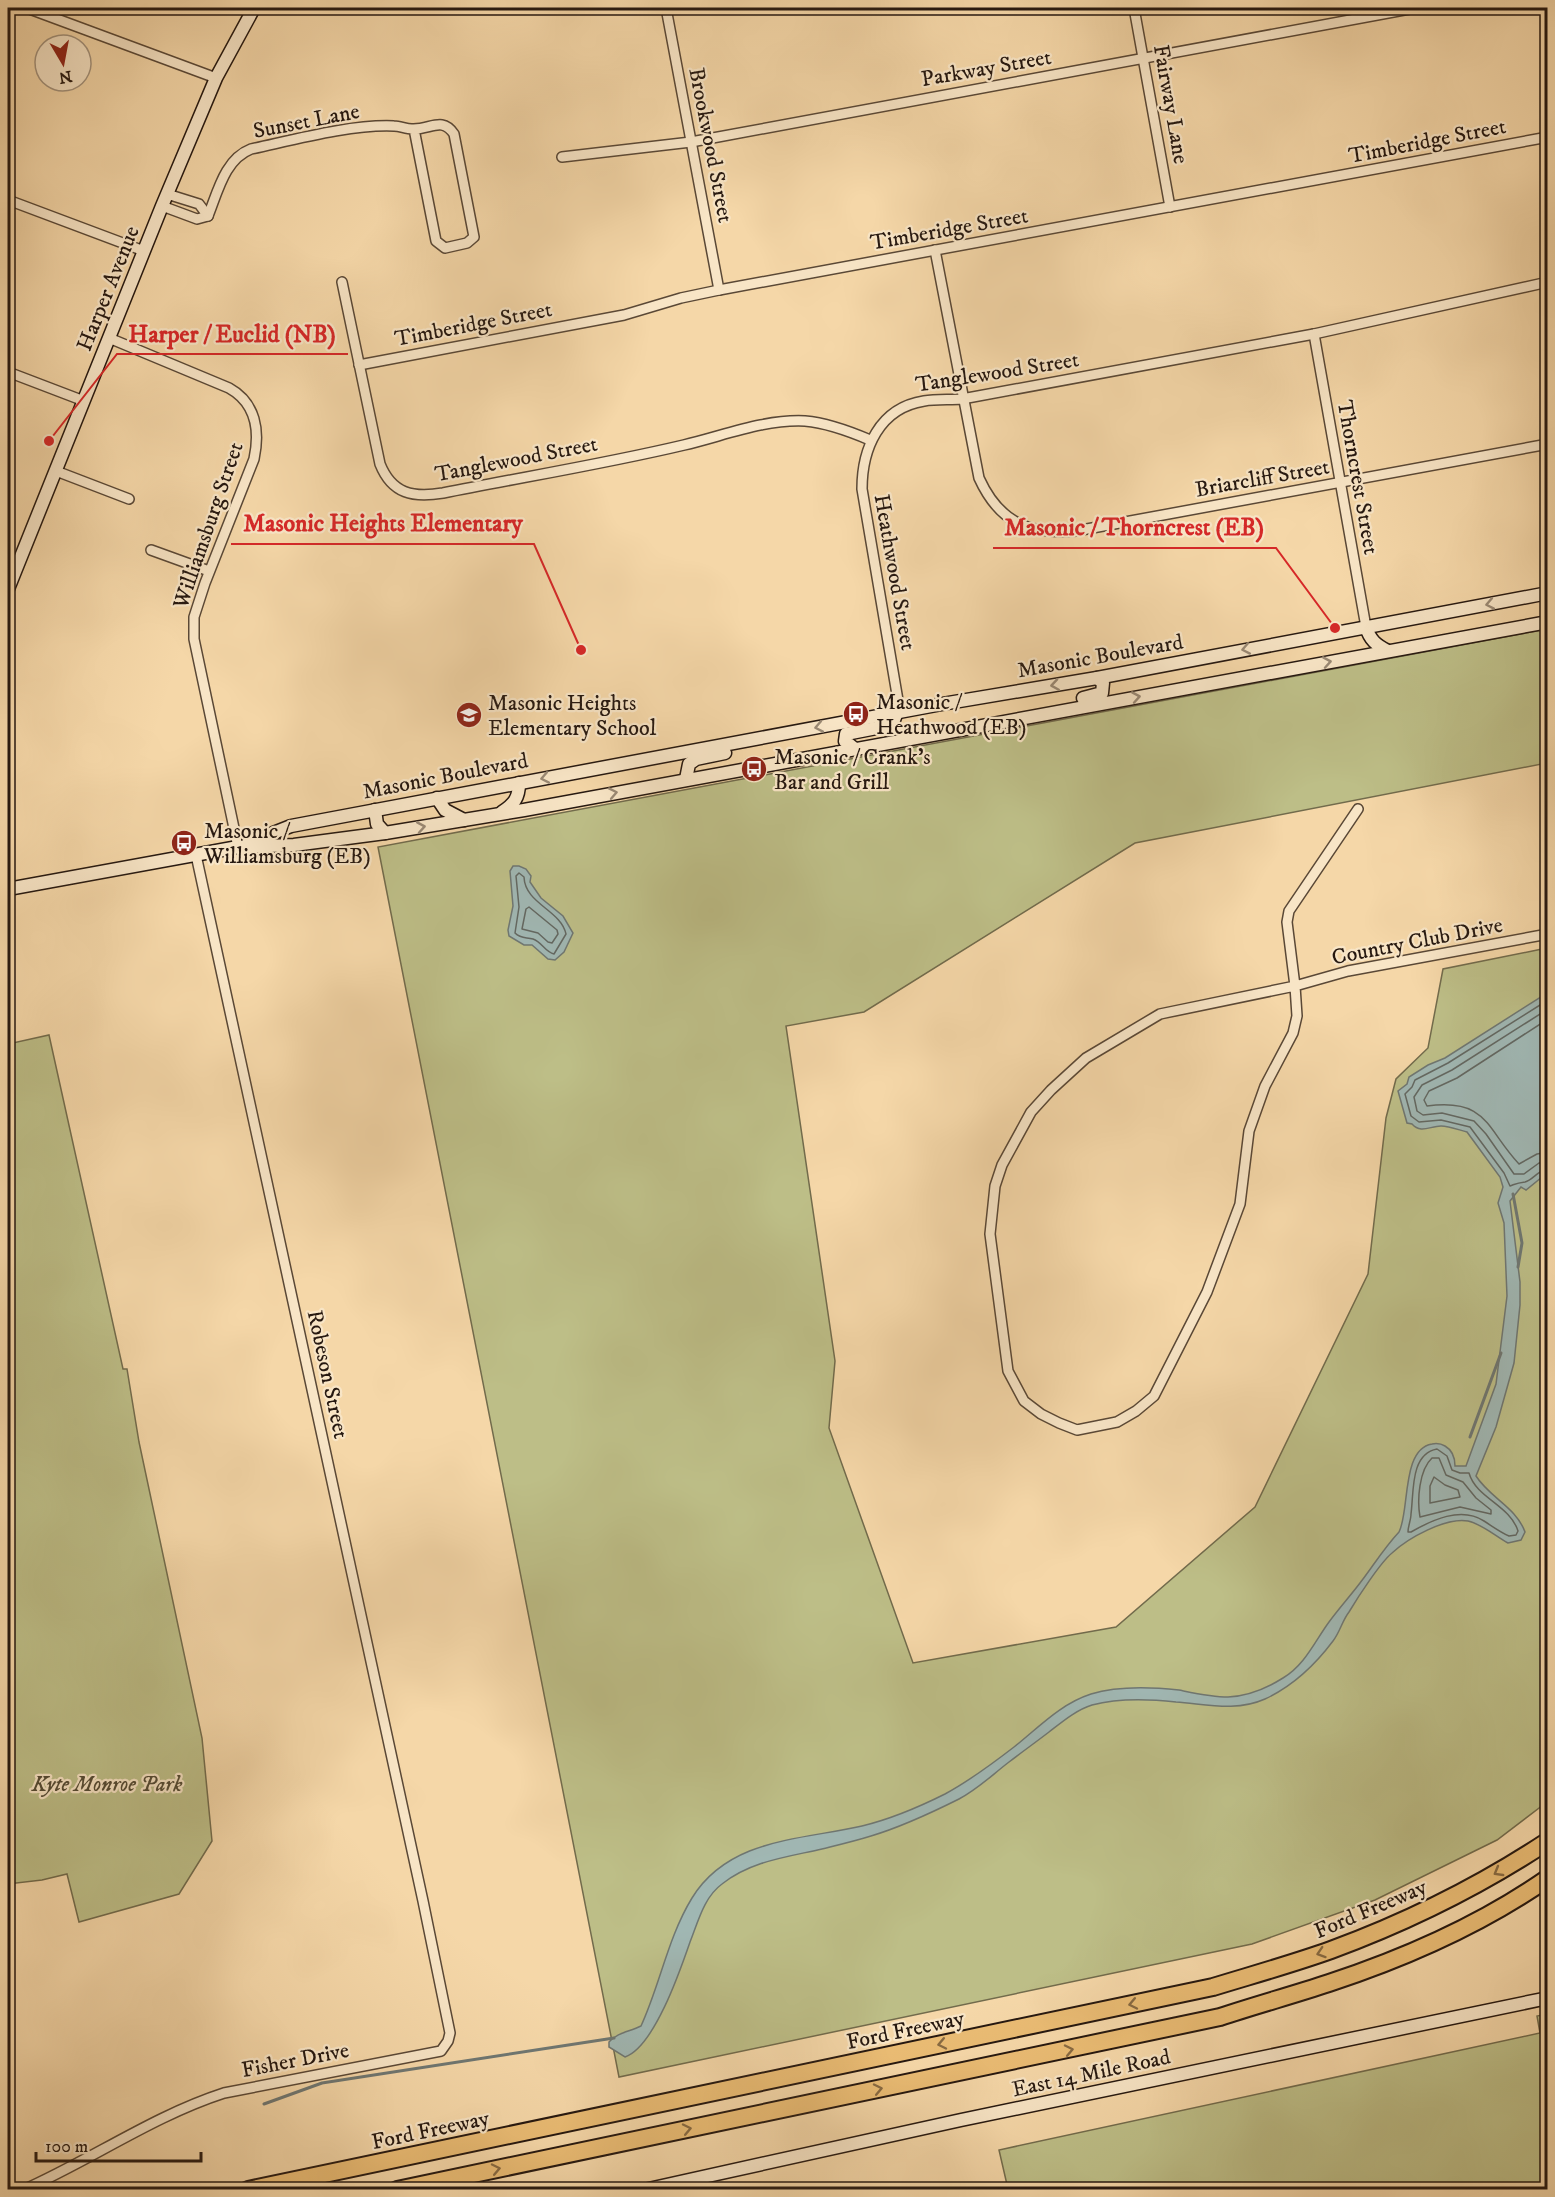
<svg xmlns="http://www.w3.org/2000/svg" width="1555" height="2197" viewBox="0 0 1555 2197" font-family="'IM FELL DW Pica',serif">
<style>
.green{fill:#bdbe87;stroke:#726b4c;stroke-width:1.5}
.water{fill:#a0b7b3;stroke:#6f7772;stroke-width:1.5}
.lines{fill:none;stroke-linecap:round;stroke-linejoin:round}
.shore{stroke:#636862;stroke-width:1.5}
.stream{stroke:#6f7772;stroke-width:3}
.minor-casing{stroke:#5a4836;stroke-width:12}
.secondary-casing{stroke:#261810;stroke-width:15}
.motorway-casing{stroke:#261810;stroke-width:20}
.minor{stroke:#f8e5c6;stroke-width:9}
.secondary{stroke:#f8e5c6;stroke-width:12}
.motorway{stroke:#eabc74;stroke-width:16}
.oneway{stroke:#9a8974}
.oneway2{stroke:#886a42}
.labels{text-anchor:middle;stroke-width:4.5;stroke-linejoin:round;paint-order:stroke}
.street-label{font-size:22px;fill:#261810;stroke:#f8e5c6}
.poi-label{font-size:22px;fill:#261810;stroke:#f8e5c6;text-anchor:start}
.park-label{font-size:22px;font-style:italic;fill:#534a34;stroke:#f8e5c6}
.leader{fill:none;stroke:#d62828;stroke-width:2}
.callout-dot{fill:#d62828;stroke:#f8e5c6;stroke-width:2}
.callout-label{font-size:24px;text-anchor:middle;font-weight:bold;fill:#d62828;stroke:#f8e5c6;stroke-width:4.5;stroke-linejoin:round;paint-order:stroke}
</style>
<rect width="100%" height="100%" fill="#f5d7a8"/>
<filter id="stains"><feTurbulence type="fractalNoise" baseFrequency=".00333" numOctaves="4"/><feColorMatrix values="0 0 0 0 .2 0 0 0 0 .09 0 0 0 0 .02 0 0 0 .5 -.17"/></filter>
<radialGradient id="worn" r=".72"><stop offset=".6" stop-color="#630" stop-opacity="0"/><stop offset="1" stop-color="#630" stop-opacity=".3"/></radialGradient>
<!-- green -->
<g class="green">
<path d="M1547 629V763L1135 843 864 1012 786 1026 835 1361 829 1428 913 1663 1116 1627 1255 1507 1368 1274 1386 1118 1396 1079 1428 1048 1443 969 1547 948V1802L1497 1840 1375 1900 1252 1944 619 2077 378 847Z"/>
<path d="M49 1035 123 1369H127L139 1442 202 1738 212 1841 179 1894 79 1922 67 1874 42 1880 8 1884V1044Z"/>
<path d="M1547 2014V2189H1008L999 2150 1540 2033 1537 2016Z"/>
</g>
<!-- water -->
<g class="water">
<path d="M513 866H519L526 869 531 876 530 882 541 898 563 916 573 933 564 952 555 960 548 959 532 945H524L509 936 508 930 513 906 510 871Z"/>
<path d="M1547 993V1173L1526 1190 1521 1187 1510 1201 1520 1282V1305L1514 1363 1496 1427 1476 1476C1490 1498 1516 1507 1525 1532L1521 1540 1508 1543C1495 1536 1482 1524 1468 1521 1446 1517 1408 1538 1392 1553 1380 1563 1358 1597 1349 1612 1342 1621 1340 1632 1333 1641 1315 1665 1293 1686 1265 1699 1236 1712 1206 1704 1176 1702 1150 1699 1118 1698 1092 1705 1076 1710 1062 1722 1049 1732 1036 1742 1022 1752 1009 1762 992 1775 978 1789 959 1799 931 1813 901 1827 871 1836 855 1841 838 1845 822 1849 787 1857 751 1861 722 1884 704 1897 698 1922 690 1942 680 1971 654 2047 625 2057L609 2047V2042C618 2032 629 2032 641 2026 660 1985 668 1937 692 1898 729 1838 801 1840 862 1826 891 1819 919 1807 945 1794 969 1781 992 1764 1014 1747 1038 1728 1060 1704 1091 1694 1117 1686 1151 1687 1179 1690 1194 1693 1212 1697 1228 1697 1247 1696 1267 1688 1283 1678 1305 1665 1315 1641 1329 1622 1340 1607 1352 1594 1363 1579 1375 1563 1385 1547 1399 1532 1410 1511 1401 1449 1432 1444 1437 1443 1440 1443 1445 1446 1452 1450 1455 1458 1455 1466H1466L1496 1384 1507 1296 1504 1223 1498 1203 1503 1187 1500 1177 1467 1132C1459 1130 1449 1126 1441 1126 1430 1126 1421 1134 1412 1124L1407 1123 1398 1091 1407 1084 1409 1077 1428 1065 1445 1058Z"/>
</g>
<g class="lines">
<!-- shore -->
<g class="shore">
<path d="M519 873 524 877C525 904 561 910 566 934L554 954C545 952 542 942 533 939 526 937 521 939 515 933L519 907 516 876Z"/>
<path d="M529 907 557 930 558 934 552 943 548 942 538 933 522 929 526 909Z"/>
<path d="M1548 1000 1448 1063 1415 1080 1412 1087 1405 1094 1411 1116 1419 1122 1441 1120 1470 1127 1504 1173 1510 1186C1518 1183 1517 1183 1525 1182 1533 1180 1538 1170 1548 1169"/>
<path d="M1548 1009 1452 1070 1422 1085 1414 1097 1417 1111 1423 1115 1442 1113 1474 1121 1486 1134 1514 1174H1524L1539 1163 1548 1161"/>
<path d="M1548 1019 1457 1078 1429 1091 1424 1100 1427 1106C1488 1098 1486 1129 1519 1164L1537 1154 1548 1152"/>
<path d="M1437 1449 1447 1456 1452 1470 1460 1473H1469C1476 1498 1510 1505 1518 1531L1516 1535 1509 1536C1500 1532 1492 1526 1484 1521 1461 1506 1432 1520 1411 1532H1408C1408 1526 1411 1520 1411 1514 1414 1492 1410 1454 1437 1449Z"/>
<path d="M1432 1458H1439L1446 1475 1463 1482 1476 1498 1491 1510V1514L1460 1507 1420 1517C1417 1500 1419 1470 1432 1458Z"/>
<path d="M1434 1477 1445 1485 1458 1490 1460 1497 1430 1503V1486Z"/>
</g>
<!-- stream -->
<g class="stream">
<path d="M1513 1194 1522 1243 1518 1267"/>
<path d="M1470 1437 1501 1353"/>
<path d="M264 2104 322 2083 614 2038"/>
</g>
<!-- minor casing -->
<g class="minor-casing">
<g id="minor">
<path d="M27 8 216 78"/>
<path d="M457 8 528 9 547 8"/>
<path d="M666 8 719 290"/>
<path d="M1134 8 1170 207"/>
<path d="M562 157 691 142 1415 8"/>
<path d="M8 200 144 251"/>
<path d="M162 206 197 219 208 216 199 204 167 194"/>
<path d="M208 216C218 191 225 159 251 149 293 140 352 124 394 126 400 126 406 129 412 129 430 130 442 116 454 134L474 237 467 243 445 248 436 241 414 129"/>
<path d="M935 250 979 478C999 522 1028 535 1076 531L1548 444"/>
<path d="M342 282 380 464C392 494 413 498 443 493 523 477 604 464 684 445 723 436 764 419 805 421 828 423 849 431 870 440"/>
<path d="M1314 334 1366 627"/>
<path d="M109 338 229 388C256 403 260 431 254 459L205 583 194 617V639L238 847"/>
<path d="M359 365 624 315 681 298 719 290 1548 137"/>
<path d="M8 372 84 401"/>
<path d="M56 471 129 499"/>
<path d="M151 550 209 571"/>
<path d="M900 712 862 489C862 449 879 408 924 401 936 399 950 400 962 399L1314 334 1548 282"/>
<path d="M1358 809 1289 911 1287 922 1295 986 1297 1016 1293 1033 1265 1086 1249 1131 1240 1204 1207 1292 1154 1396 1136 1411 1117 1422 1077 1430 1059 1423 1041 1414 1024 1401 1008 1371 990 1234 995 1186 1002 1165 1031 1112 1051 1090 1086 1058 1160 1014 1295 986 1348 971 1548 934"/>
<path d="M23 2190C91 2160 153 2116 224 2093L441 2051 448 2041 450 2033 423 1901 196 855"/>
</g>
</g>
<!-- secondary casing -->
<g class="secondary-casing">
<g id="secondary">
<path d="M8 589 162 206 216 78 254 8"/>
<path d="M1366 627C1370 640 1376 645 1388 651"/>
<path d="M1083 698 1102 693 1103 683 1097 678"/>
<path d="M855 749 845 741 846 734 892 725 897 712"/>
<path d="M686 779 689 764 696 759 725 753"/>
<path d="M437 798 445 810 464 820"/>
<path d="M375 810 377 824 385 833"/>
<path d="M502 812C514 804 519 798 519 783"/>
<path d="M248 843 291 826 942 704 1097 678 1548 593"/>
<path d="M8 889 238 847 294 845 385 833 524 810 1548 622"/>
<path d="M644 2190 961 2120 1548 1998"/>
</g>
</g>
<!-- motorway casing -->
<g class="motorway-casing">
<g id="motorway">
<path d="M248 2190 1213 1987C1252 1975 1292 1964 1331 1950 1407 1922 1480 1886 1548 1841"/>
<path d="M397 2190 1220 2017C1256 2005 1293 1995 1329 1983 1405 1958 1482 1924 1548 1878"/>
</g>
</g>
<!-- minor -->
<use href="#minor" class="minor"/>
<!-- secondary -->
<use href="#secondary" class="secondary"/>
<!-- motorway -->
<use href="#motorway" class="motorway"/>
</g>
<!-- one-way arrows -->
<defs><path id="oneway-chevron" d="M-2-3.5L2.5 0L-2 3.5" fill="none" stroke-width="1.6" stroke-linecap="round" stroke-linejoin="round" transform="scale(1.5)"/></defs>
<g class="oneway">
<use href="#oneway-chevron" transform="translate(1490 604) rotate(169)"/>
<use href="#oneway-chevron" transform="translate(1246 649) rotate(169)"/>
<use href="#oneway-chevron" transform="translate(1327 662) rotate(-10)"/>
<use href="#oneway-chevron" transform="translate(1055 685) rotate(171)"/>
<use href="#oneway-chevron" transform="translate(1136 697) rotate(-10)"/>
<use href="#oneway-chevron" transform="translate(819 727) rotate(169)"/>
<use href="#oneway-chevron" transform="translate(545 778) rotate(169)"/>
<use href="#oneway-chevron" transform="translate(613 793) rotate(-11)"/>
<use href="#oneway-chevron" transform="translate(421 827) rotate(-10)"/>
</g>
<g class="oneway2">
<use href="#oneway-chevron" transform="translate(1498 1872) rotate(150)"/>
<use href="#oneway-chevron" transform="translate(1321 1953) rotate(162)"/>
<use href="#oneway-chevron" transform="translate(1133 2004) rotate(168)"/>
<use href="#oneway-chevron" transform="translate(942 2044) rotate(168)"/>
<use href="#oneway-chevron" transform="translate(1069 2050) rotate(-12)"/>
<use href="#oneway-chevron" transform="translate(878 2089) rotate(-12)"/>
<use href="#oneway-chevron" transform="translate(687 2129) rotate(-12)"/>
<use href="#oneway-chevron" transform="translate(496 2169) rotate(-12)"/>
</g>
<!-- icons -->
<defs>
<g id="bus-disc" transform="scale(1.35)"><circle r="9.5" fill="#8f2418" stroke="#f8e5c6"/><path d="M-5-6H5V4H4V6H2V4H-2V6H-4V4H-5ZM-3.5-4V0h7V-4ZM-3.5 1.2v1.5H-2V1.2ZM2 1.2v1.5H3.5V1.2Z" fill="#fff"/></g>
<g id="school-disc" transform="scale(1.35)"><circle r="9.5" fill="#8f2418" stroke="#f8e5c6"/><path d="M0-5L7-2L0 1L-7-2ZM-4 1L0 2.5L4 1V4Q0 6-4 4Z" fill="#fff"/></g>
</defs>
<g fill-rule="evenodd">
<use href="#bus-disc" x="856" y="714"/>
<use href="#school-disc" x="469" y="715"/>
<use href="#bus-disc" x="754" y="769"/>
<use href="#bus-disc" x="184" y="843"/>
</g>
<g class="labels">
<!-- street labels -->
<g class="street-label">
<text transform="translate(986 67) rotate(-10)" y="8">Parkway Street</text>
<text transform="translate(1172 104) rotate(80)" y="8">Fairway Lane</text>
<text transform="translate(306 120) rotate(-11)" y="8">Sunset Lane</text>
<text transform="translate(1427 140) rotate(-11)" y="8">Timberidge Street</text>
<text transform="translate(712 145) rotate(79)" y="8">Brookwood Street</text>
<text transform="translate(949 228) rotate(-10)" y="8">Timberidge Street</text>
<text transform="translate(107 288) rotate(-68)" y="8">Harper Avenue</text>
<text transform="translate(473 323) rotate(-11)" y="8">Timberidge Street</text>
<text transform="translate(997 371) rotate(-9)" y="8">Tanglewood Street</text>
<text transform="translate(516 458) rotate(-11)" y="8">Tanglewood Street</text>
<text transform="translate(1262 477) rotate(-10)" y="8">Briarcliff Street</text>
<text transform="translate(1359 477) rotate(80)" y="8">Thorncrest Street</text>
<text transform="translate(207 525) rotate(-71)" y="8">Williamsburg Street</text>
<text transform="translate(896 572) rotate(80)" y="8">Heathwood Street</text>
<text transform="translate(1100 655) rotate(-10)" y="8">Masonic Boulevard</text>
<text transform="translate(445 775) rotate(-11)" y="8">Masonic Boulevard</text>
<text transform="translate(1417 940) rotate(-11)" y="8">Country Club Drive</text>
<text transform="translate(329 1374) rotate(78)" y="8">Robeson Street</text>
<text transform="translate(1370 1908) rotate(-23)" y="8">Ford Freeway</text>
<text transform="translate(905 2029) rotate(-12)" y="8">Ford Freeway</text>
<text transform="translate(295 2059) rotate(-11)" y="8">Fisher Drive</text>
<text transform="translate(1091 2072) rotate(-12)" y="8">East 14 Mile Road</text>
<text transform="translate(430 2129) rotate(-12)" y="8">Ford Freeway</text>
</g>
<!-- poi labels -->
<g class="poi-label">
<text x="876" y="709">Masonic /<tspan x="876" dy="25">Heathwood (EB)</tspan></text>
<text x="488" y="710">Masonic Heights<tspan x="488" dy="25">Elementary School</tspan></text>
<text x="774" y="764">Masonic / Crank's<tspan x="774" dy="25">Bar and Grill</tspan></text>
<text x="204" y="838">Masonic /<tspan x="204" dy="25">Williamsburg (EB)</tspan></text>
</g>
<!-- park labels -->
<g class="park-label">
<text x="107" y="1791">Kyte Monroe Park</text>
</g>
</g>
<!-- callouts -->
<path class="leader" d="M49 441L117 354H348M581 650L534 544H231M1335 628L1276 548H993"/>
<g class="callout-dot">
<circle cx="49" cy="441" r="6"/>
<circle cx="581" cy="650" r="6"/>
<circle cx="1335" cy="628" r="6"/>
</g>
<g class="callout-label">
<text x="232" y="342">Harper / Euclid (NB)</text>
<text x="383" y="531">Masonic Heights Elementary</text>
<text x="1134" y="535">Masonic / Thorncrest (EB)</text>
</g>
<!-- margin -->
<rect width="1555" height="2197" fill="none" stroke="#f5d7a8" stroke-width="30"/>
<rect x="9" y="9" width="1537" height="2179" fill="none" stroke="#261810" stroke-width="3"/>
<rect x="15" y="15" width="1525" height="2167" fill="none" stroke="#261810" stroke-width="1.5"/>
<!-- north arrow -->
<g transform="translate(63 63) rotate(170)"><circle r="28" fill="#f8e5c6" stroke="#a4937d" stroke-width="1.5"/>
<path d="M0-4.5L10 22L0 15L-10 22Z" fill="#8f2418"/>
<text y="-9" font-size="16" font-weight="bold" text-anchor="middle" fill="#261810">N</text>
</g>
<!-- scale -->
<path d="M36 2152v9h165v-9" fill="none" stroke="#261810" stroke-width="3"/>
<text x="45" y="2152" font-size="18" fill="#261810" stroke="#f8e5c6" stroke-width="4.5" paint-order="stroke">100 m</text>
<rect width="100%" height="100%" filter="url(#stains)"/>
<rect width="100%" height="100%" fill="url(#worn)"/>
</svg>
